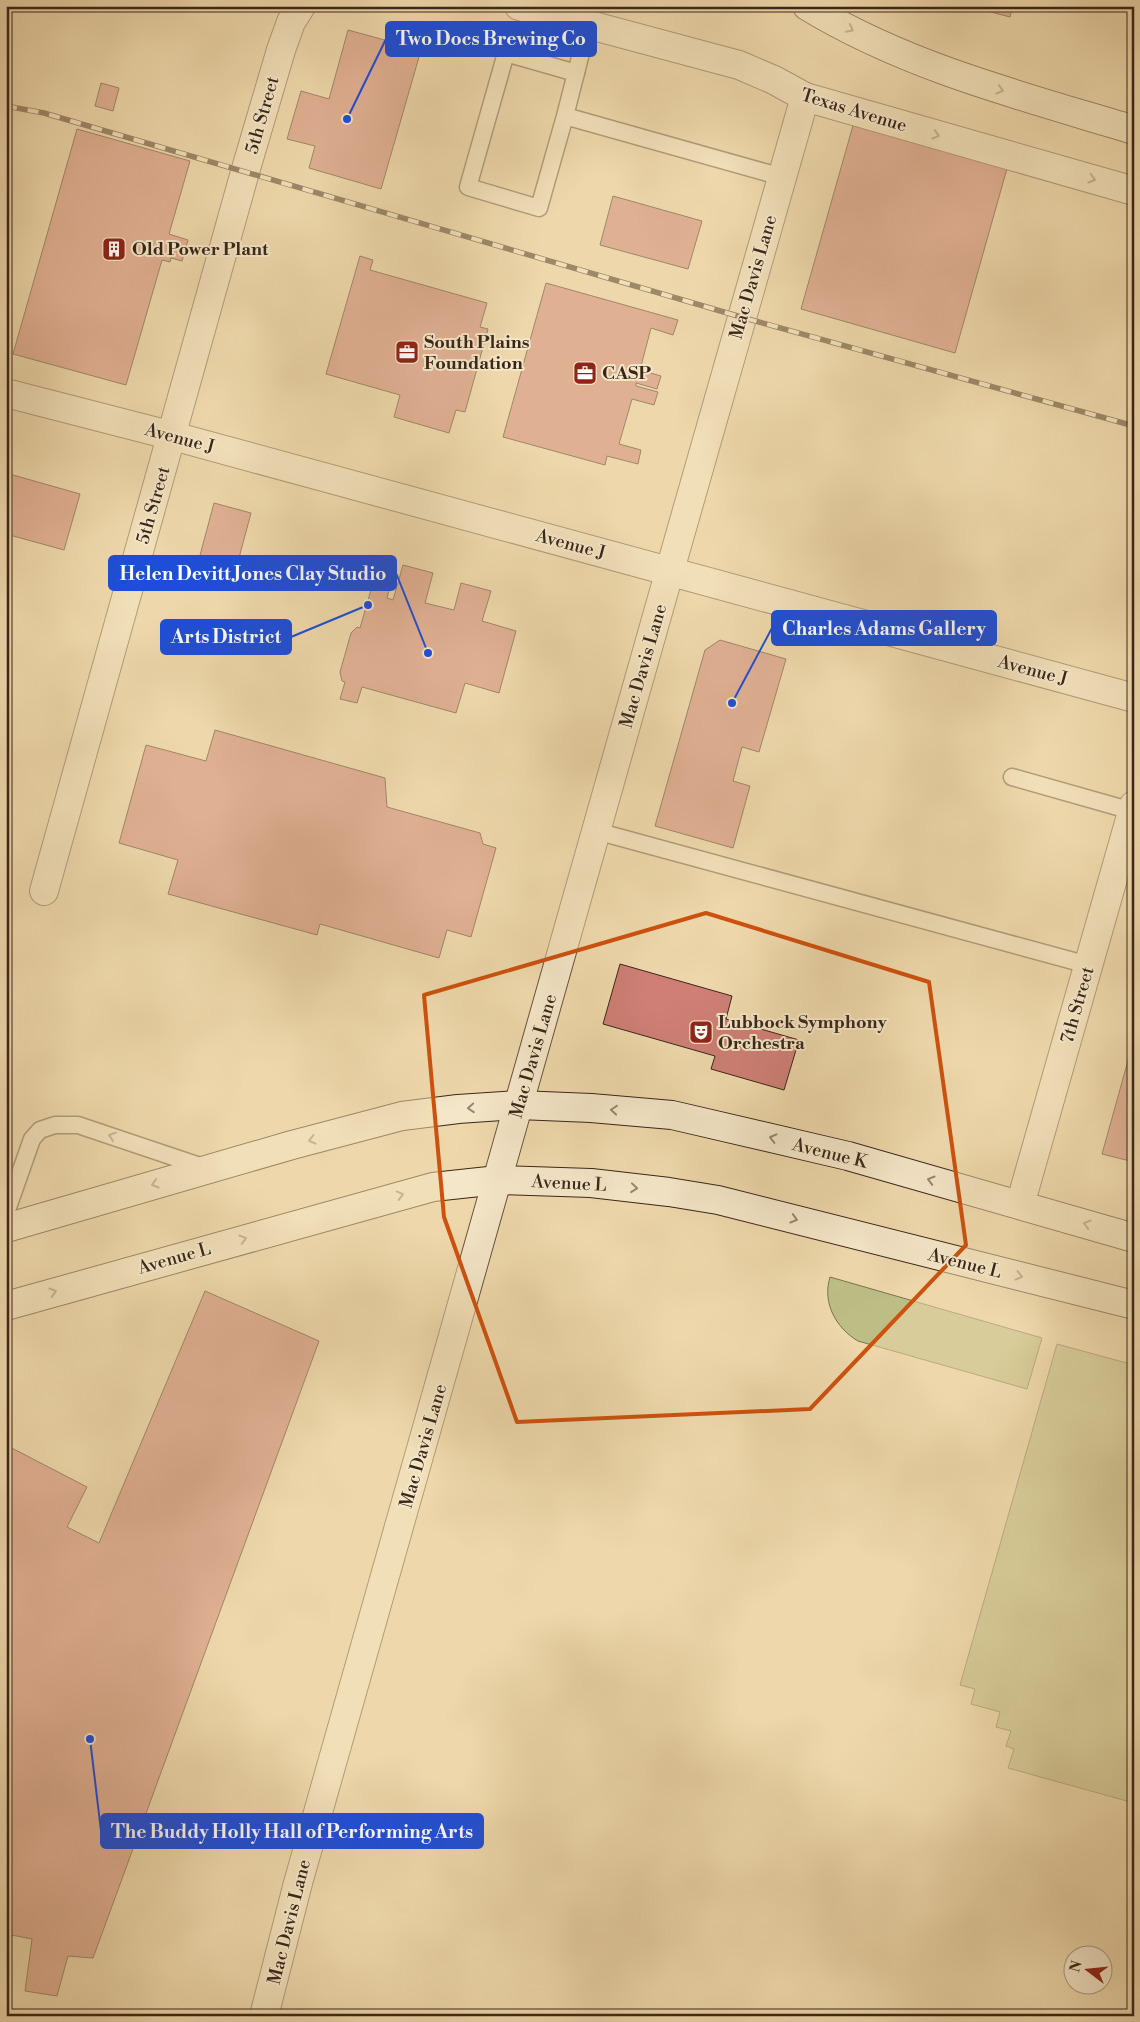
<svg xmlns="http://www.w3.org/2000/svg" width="1140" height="2022" viewBox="0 0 1140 2022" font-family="'Libre Bodoni',serif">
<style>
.green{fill:#bcbe86;stroke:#7b724f}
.building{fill:#ce7f76;stroke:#3a2618}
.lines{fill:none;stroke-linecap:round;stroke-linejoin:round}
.service-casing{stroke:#67523d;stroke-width:19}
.minor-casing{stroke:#67523d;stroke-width:30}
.tertiary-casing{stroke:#67523d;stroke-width:30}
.secondary-casing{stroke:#3a2618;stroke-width:30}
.service{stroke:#f4e6c8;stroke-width:16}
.minor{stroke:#f4e6c8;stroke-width:28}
.tertiary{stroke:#f4e6c8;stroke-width:28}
.secondary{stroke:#f4e6c8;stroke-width:28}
.rail-casing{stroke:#3a2618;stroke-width:5.5}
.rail{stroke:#f4e6c8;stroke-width:4;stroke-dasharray:11;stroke-linecap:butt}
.oneway{stroke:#978670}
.marked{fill:none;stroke:#ce510e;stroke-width:4;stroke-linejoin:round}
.labels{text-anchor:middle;stroke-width:4;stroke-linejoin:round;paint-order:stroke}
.street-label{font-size:18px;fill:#3a2618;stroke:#f4e6c8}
.poi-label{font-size:18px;font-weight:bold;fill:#3a2618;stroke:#f4e6c8;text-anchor:start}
.leader{fill:none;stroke:#1d4ed8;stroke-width:2}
.callout-dot{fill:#1d4ed8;stroke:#f4e6c8;stroke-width:2}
.callout{fill:#1d4ed8;stroke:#1d4ed8;stroke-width:2}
.callout-label{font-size:19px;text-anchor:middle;font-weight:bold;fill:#fff}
</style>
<rect width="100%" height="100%" fill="#eed8ab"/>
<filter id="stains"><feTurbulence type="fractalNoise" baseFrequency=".004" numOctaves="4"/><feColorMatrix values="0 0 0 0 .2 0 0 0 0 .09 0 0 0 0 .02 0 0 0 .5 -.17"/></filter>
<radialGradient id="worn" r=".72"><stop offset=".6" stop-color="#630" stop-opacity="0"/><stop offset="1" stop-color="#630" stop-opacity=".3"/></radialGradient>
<!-- green -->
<g class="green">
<path d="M830 1277 1042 1338 1027 1389 858 1341C836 1328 822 1303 830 1277Z"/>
<path d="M1057 1344 1134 1365V1803L1008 1768 1014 1749 1006 1746 1011 1731 996 1727 1000 1712 971 1704 975 1689 960 1685Z"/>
</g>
<!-- building -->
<g class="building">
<path d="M968 6H1013L1010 17Z"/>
<path d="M348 30 421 50 381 189 309 168 315 146 287 139 301 91 329 99Z"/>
<path d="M101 83 119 88 113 111 95 106Z"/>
<path d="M854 122 1008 165 955 353 801 309Z"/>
<path d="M77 129 190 161 169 234 188 240 182 261 171 258 170 262 162 260 126 385 13 354Z"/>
<path d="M613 196 702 221 688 269 600 245Z"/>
<path d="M360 256 373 260 370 270 487 303 480 327 488 329 465 412 456 410 449 433 394 417 400 395 326 374Z"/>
<path d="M546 283 678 320 673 335 651 328 640 370 661 376 657 389 636 383V386L658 392 654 405 632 399 619 444 641 450 638 464 607 456 605 465 503 437Z"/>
<path d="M6 473 80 494 64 550 6 534Z"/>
<path d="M214 503 251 513 236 569 199 559Z"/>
<path d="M379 562 395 567 387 598 393 600 403 565 433 573 425 603 454 610 461 583 491 591 482 621 516 631 499 693 465 683 456 713 362 687 357 703 340 699 345 682 342 681 340 672 351 633 357 627 360 628Z"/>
<path d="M720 640 786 659 759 752 742 747 733 781 750 786 733 848 655 826 705 650Z"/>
<path d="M215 730 385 778 387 807 480 833 483 844 496 848 471 937 447 930 439 958 320 924 317 935 168 894 178 860 119 843 146 745 206 761Z"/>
<path d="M620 964 732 996 726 1019 799 1040 784 1090 711 1069 715 1056 603 1024Z"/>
<path d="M1134 1039V1162L1102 1154Z"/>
<path d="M205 1291 319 1341 93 1958 68 1956 57 1996 25 1991 32 1939 6 1934V1445L87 1487 67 1527 99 1543Z"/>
</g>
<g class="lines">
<!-- service casing -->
<g class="service-casing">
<g id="service">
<path d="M576 73 588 25"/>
<path d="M565 116 576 73 506 53 468 187 539 208 565 116 782 177"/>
<path d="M1012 777 1132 811"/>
<path d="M596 831 1088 965"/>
<path d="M6 1213 32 1139 40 1130 55 1125H78L206 1168"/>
</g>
</g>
<!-- minor casing -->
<g class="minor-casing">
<g id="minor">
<path d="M519 6 739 65 774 80 805 97 1134 191"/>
<path d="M6 393 173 436 1134 698"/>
<path d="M670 570 805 97"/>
<path d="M44 891 245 172 281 50 291 22 301 6"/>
<path d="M1020 1205 1134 805"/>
</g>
</g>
<!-- tertiary casing -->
<g class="tertiary-casing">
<path id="tertiary" d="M264 2016 298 1883 670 570"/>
</g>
<!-- secondary casing -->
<g class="secondary-casing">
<g id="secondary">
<path d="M807 6C907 67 1022 96 1134 130"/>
<path d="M6 1228 292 1145 402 1116 458 1109 519 1105 591 1108 672 1115 848 1156 1134 1238"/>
<path d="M6 1306 433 1187 498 1180 591 1183 669 1192 718 1200 1134 1305"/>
</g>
</g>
<!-- service -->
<use href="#service" class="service"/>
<!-- minor -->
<use href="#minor" class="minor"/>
<!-- tertiary -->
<use href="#tertiary" class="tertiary"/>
<!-- secondary -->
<use href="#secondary" class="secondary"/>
<!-- rail casing -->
<g class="rail-casing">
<path id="rail" d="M6 106 44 113 741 317 1134 426"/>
</g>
<!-- rail -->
<use href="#rail" class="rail"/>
</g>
<!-- one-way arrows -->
<defs><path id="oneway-chevron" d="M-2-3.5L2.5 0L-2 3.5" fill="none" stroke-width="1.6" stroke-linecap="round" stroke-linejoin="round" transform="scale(1.25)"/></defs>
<g class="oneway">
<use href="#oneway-chevron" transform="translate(850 29) rotate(28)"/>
<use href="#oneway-chevron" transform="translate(1000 90) rotate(17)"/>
<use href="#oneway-chevron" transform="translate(936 135) rotate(16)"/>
<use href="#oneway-chevron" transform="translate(1092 179) rotate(16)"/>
<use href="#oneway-chevron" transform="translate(471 1108) rotate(176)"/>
<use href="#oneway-chevron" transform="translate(614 1110) rotate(-175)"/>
<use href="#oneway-chevron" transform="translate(112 1136) rotate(-161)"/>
<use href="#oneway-chevron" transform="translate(773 1138) rotate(-166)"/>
<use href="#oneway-chevron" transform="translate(312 1140) rotate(166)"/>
<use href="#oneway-chevron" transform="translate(931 1180) rotate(-164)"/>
<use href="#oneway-chevron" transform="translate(155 1184) rotate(164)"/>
<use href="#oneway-chevron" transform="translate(634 1188) rotate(6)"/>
<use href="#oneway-chevron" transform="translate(400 1195) rotate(-15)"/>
<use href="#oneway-chevron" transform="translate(794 1219) rotate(16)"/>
<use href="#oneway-chevron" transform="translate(1087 1224) rotate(-164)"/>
<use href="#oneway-chevron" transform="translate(243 1239) rotate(-16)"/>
<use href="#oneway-chevron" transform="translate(1019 1276) rotate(14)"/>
<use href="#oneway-chevron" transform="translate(53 1292) rotate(-16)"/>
</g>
<!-- marked area -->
<path d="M0 0H1140V2022H0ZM706 913 929 982 966 1245 810 1409 517 1422 444 1217 424 995Z" fill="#eed8ab" fill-opacity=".55" fill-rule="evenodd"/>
<path class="marked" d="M706 913 929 982 966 1245 810 1409 517 1422 444 1217 424 995Z"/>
<!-- icons -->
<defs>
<g id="building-square" transform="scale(1.25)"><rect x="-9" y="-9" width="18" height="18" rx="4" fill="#8f2418" stroke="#f4e6c8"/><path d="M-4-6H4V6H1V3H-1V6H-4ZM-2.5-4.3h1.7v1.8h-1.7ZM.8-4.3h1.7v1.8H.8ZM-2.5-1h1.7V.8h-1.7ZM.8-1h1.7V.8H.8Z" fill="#fff"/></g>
<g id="office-square" transform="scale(1.25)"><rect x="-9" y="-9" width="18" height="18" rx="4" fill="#8f2418" stroke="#f4e6c8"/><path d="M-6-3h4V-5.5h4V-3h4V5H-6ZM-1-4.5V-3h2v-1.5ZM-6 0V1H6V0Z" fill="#fff"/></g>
<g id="theatre-square" transform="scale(1.25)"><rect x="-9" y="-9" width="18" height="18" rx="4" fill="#8f2418" stroke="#f4e6c8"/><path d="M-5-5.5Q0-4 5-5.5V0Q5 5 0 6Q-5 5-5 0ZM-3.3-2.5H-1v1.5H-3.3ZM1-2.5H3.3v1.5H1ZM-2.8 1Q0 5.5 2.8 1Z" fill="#fff"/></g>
</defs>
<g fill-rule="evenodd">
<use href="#building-square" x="114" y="249"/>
<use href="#office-square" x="407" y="352"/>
<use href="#office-square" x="585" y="373"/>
<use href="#theatre-square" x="701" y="1032"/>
</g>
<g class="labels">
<!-- street labels -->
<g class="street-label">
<text transform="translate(854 110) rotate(17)" y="6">Texas Avenue</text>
<text transform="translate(262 115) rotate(-74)" y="6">5th Street</text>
<text transform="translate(753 277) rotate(-74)" y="6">Mac Davis Lane</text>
<text transform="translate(180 438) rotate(15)" y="6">Avenue J</text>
<text transform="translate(153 505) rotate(-74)" y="6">5th Street</text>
<text transform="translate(571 544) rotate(15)" y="6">Avenue J</text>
<text transform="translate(643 666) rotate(-74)" y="6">Mac Davis Lane</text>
<text transform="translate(1033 670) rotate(15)" y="6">Avenue J</text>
<text transform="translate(1077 1005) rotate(-74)" y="6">7th Street</text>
<text transform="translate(533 1056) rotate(-74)" y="6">Mac Davis Lane</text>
<text transform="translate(830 1153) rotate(14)" y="6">Avenue K</text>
<text transform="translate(569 1183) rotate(3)" y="6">Avenue L</text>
<text transform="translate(174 1258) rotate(-16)" y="6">Avenue L</text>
<text transform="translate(965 1263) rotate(14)" y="6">Avenue L</text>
<text transform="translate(423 1446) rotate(-74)" y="6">Mac Davis Lane</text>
<text transform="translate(289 1922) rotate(-76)" y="6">Mac Davis Lane</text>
</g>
<!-- poi labels -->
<g class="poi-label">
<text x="132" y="255">Old Power Plant</text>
<text x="424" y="348">South Plains<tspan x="424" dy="21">Foundation</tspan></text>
<text x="602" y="379">CASP</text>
<text x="718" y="1028">Lubbock Symphony<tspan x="718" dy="21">Orchestra</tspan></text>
</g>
</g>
<!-- callouts -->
<path class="leader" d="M347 119L386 39M428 653L396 573M732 703L772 628M368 605L291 637M90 1739L101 1831"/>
<g class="callout-dot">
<circle cx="347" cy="119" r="5"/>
<circle cx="428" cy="653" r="5"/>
<circle cx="732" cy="703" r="5"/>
<circle cx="368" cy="605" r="5"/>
<circle cx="90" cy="1739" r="5"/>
</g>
<g class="callout">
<rect x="386" y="22" width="210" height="34" rx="5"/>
<rect x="109" y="556" width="287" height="34" rx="5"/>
<rect x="772" y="611" width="224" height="34" rx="5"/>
<rect x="161" y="620" width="130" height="34" rx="5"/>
<rect x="101" y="1814" width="382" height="34" rx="5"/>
</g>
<g class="callout-label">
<text x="491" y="45">Two Docs Brewing Co</text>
<text x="253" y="580">Helen Devitt Jones Clay Studio</text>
<text x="884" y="635">Charles Adams Gallery</text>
<text x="226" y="643">Arts District</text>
<text x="292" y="1838">The Buddy Holly Hall of Performing Arts</text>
</g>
<!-- margin -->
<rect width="1140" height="2022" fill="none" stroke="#eed8ab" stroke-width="25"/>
<rect x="8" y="8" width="1125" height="2007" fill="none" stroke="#3a2618" stroke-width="2.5"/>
<rect x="12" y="12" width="1115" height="1997" fill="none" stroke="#3a2618"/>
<!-- north arrow -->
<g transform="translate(1088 1970) rotate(286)"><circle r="24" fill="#f4e6c8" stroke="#aa9982"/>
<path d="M0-4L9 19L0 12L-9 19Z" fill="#8f2418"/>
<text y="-8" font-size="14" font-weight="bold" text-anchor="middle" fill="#3a2618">N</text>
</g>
<rect width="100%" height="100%" filter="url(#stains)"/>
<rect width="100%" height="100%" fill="url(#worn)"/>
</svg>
